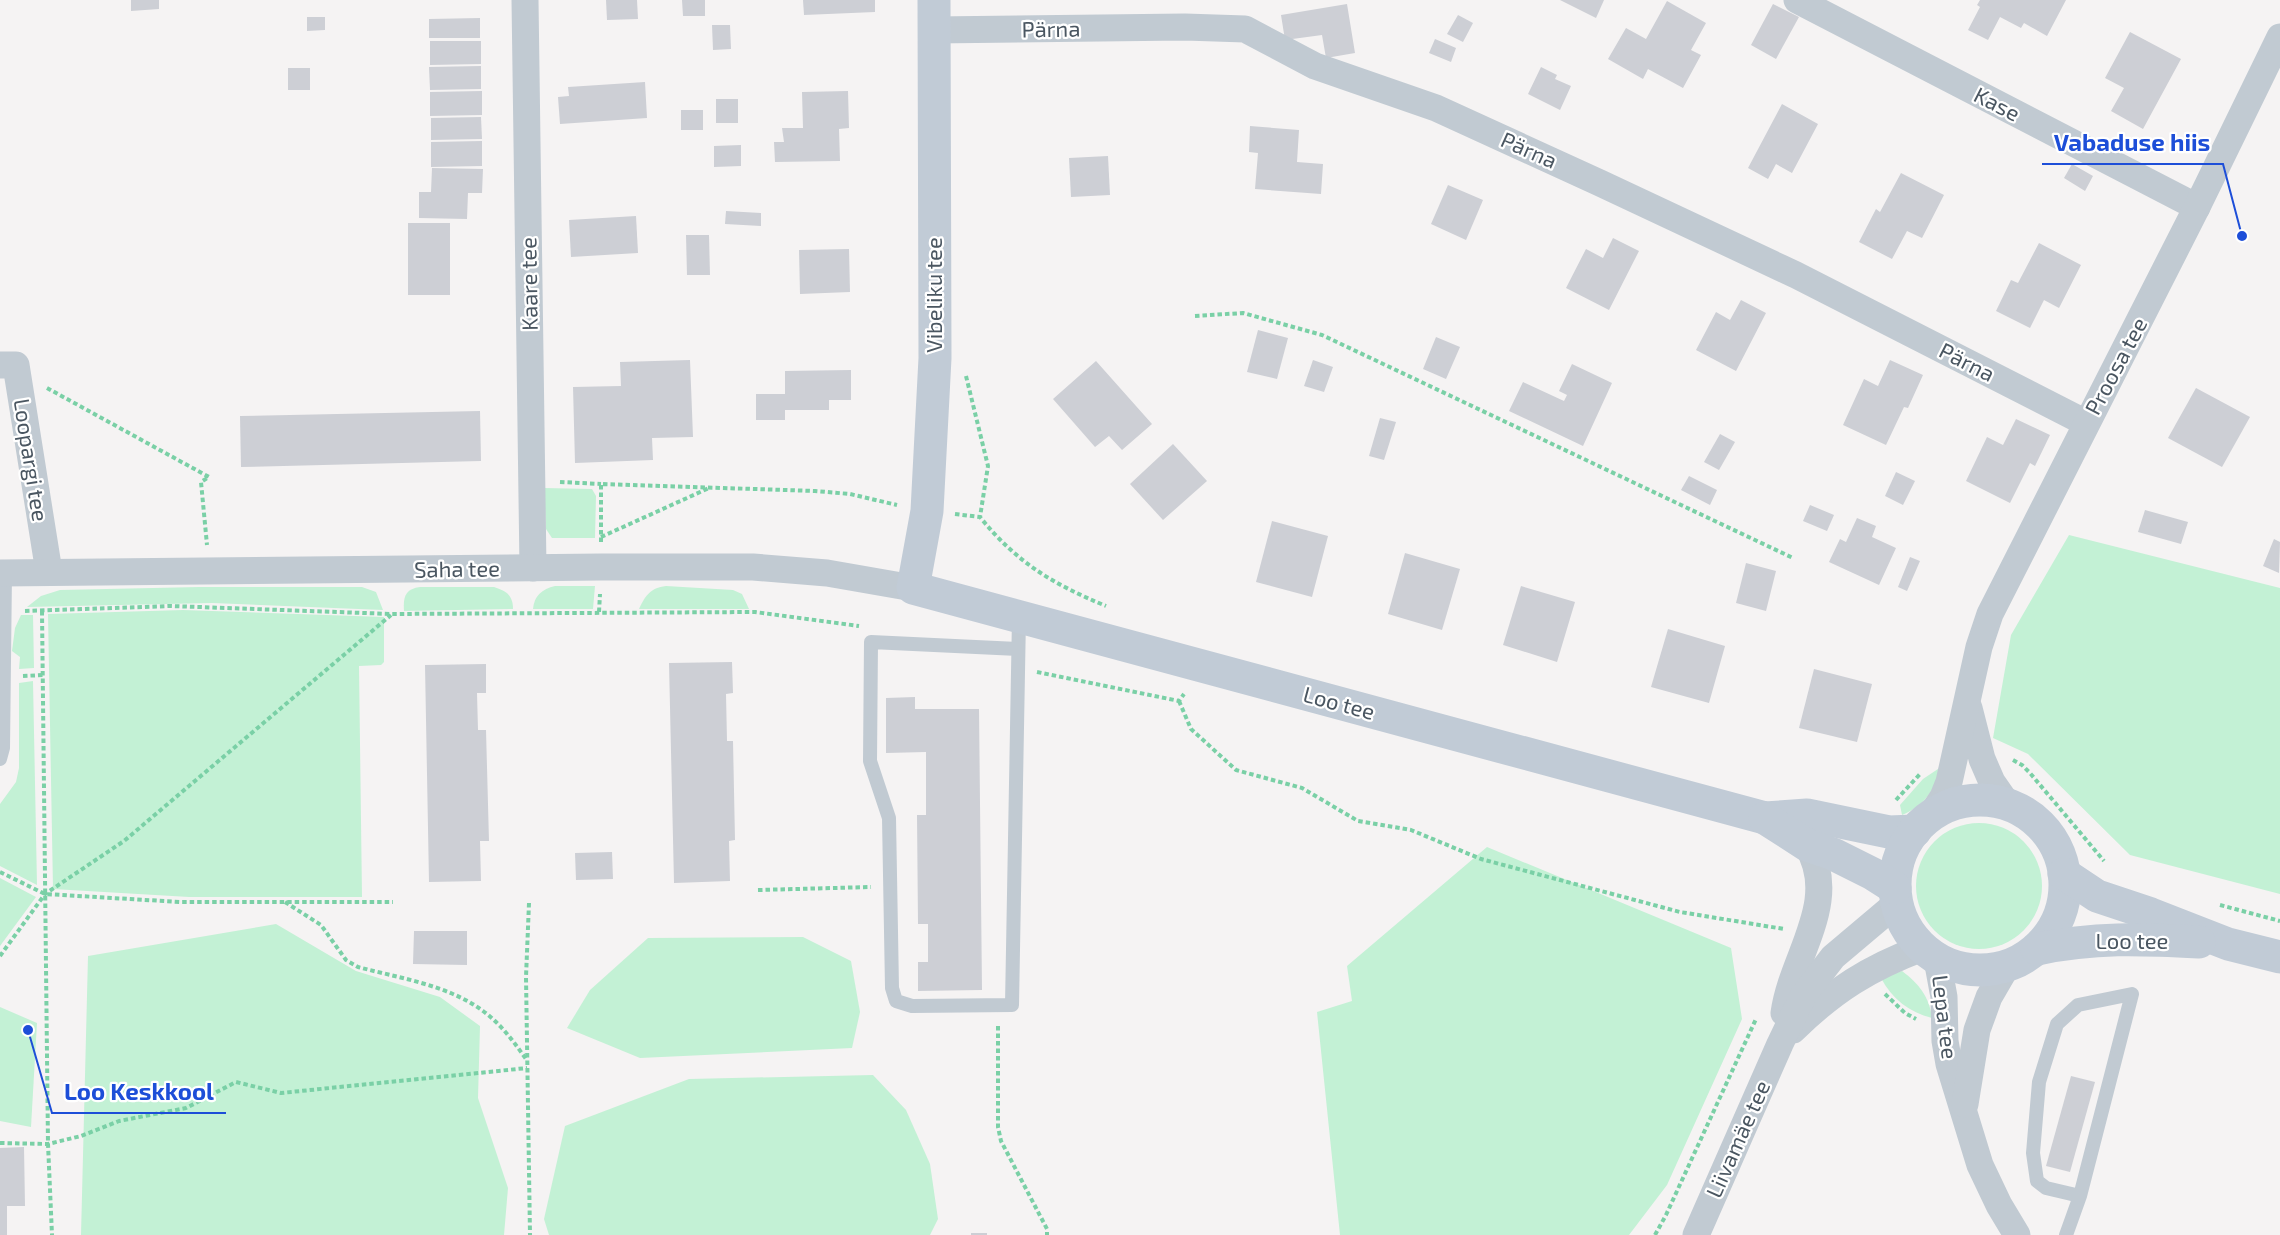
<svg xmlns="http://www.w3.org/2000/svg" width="2280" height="1235" viewBox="0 0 2280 1235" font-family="'Exo 2',sans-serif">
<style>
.green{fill:#c3f1d5}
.building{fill:#cdcfd5}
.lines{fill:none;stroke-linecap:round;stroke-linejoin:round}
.path{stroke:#7ad0a6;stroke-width:4;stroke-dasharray:4.5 3;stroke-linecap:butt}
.lane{stroke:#c1cad2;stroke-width:14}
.street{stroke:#c1cad2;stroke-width:27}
.secondary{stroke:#c1cbd6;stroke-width:33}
.labels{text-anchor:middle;stroke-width:4.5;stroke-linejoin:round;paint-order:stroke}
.street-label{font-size:22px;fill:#4a5661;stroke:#fff}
.leader{fill:none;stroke:#1d4ed8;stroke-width:2}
.callout-dot{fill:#1d4ed8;stroke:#fff;stroke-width:2}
.callout-label{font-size:24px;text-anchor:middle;font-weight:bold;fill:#1d4ed8;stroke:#fff;stroke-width:4.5;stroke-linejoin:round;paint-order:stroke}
</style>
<rect width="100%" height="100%" fill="#f5f3f3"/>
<!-- green -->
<g class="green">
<path d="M544 488 592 489 596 496 595 538H552L546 529Z"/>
<path d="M2069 535 2280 588V894L2130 855 2028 754 1993 738 2011 635Z"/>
<path d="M555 586H595L593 609H533C534 596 542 589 555 586Z"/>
<path d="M666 586 733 590 742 594 749 609H639C645 596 650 588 666 586Z"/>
<path d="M199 587H362L376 592 383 610 212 603 27 607 41 596 60 590Z"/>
<path d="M420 587H494C507 591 513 596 513 609L404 611C403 597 405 589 420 587Z"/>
<path d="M183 610 384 617V662L381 665 359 666 362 897H189L53 889 48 614Z"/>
<path d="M21 615H33L34 668 19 669 20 657 12 651 15 628Z"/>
<path d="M33 681 37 885 0 866V804L16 782 19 768V683Z"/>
<path d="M1941 767C1935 790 1924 806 1902 815L1900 805 1923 779Z"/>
<circle cx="1979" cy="886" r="63"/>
<path d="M1487 847 1731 948 1742 1019 1667 1185 1629 1235H1340L1317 1012 1352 1001 1347 966Z"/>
<path d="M0 878 36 897 0 946Z"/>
<path d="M276 924 356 971 440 997 480 1026 478 1098 508 1188 504 1235H81L88 956Z"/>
<path d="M803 937 851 961 860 1012 852 1048 640 1058 567 1028 590 990 648 938Z"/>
<path d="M1902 971C1919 984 1929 996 1932 1018 1909 1012 1892 999 1881 978Z"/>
<path d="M0 1007 37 1023 31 1127 0 1121Z"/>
<path d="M873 1075 906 1110 930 1164 938 1219 930 1235H549L544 1219 565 1126 689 1079Z"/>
</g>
<!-- building -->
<g class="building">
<path d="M131 0H159V9L131 11Z"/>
<path d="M606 0H637L638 19 607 20Z"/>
<path d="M682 0H705V16H683Z"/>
<path d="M803 0H875V12L804 15Z"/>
<path d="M1560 0H1604L1596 18Z"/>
<path d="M1980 0H2066L2047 36 2024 23 2021 28 2000 17 1988 40 1968 30 1980 7 1977 5Z"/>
<path d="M1667 1 1706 23 1691 50 1701 55 1683 88 1648 69 1643 79 1608 59 1626 28 1646 39Z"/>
<path d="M1347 4 1355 53 1326 58 1322 35 1285 40 1281 15Z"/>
<path d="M1773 4 1799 17 1776 59 1751 45Z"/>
<path d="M1458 15 1473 23 1463 42 1447 34Z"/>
<path d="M307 17H325V30L307 31Z"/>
<path d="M480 18V38H429V19Z"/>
<path d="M712 25H730L731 49 713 50Z"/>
<path d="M2130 32 2181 59 2143 129 2111 111 2124 88 2105 78Z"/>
<path d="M1435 39 1456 48 1451 62 1429 53Z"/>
<path d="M430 41H481V64L430 65Z"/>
<path d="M481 66V89L430 90 429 67Z"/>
<path d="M1541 67 1557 75 1555 79 1571 86 1560 110 1528 94Z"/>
<rect x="288" y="68" width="22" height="22"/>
<path d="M645 82 647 118 560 124 558 97 569 96 568 87Z"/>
<path d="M482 91V115L430 116V92Z"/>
<path d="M848 91 849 128 839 129 840 161 775 162 774 142H784L782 128H803L802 92Z"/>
<rect x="716" y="99" width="22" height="24"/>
<path d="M1782 104 1818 124 1792 173 1776 164 1768 179 1748 168Z"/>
<rect x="681" y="110" width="22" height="20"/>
<path d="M481 117 482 139 431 140V118Z"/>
<path d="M1250 126 1299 130 1297 162 1323 164 1321 194 1255 189 1258 153 1249 152Z"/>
<path d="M482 141V166L431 167V142Z"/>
<path d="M741 145V166L714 167V146Z"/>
<path d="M1108 156 1110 195 1071 197 1069 158Z"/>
<path d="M2072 164 2093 176 2085 191 2064 178Z"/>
<path d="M432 168 483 169 482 193H468L467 219 419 218V192H431Z"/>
<path d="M1901 173 1944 195 1922 238 1907 231 1892 259 1859 242 1876 209 1880 212Z"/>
<path d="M1448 185 1483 200 1466 240 1431 224Z"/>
<path d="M726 211 761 213V226L725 224Z"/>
<path d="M636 216 638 253 571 257 569 220Z"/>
<rect x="408" y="223" width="42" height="72"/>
<path d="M686 235H709L710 275H687Z"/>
<path d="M1613 238 1639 251 1609 310 1566 288 1586 249 1603 258Z"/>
<path d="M2039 243 2081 265 2059 308 2044 300 2030 328 1996 311 2011 280 2018 283Z"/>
<path d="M849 249 850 292 800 294 799 250Z"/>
<path d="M1741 300 1766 313 1736 371 1696 350 1716 312 1730 320Z"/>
<path d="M1258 330 1288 338 1277 379 1247 372Z"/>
<path d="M1436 337 1460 347 1446 379 1423 369Z"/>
<path d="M690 360 693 437 652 438 653 460 575 463 573 387 621 386 620 362Z"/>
<path d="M1313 360 1333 367 1324 392 1304 386Z"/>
<path d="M1890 360 1923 375 1908 408 1904 407 1886 445 1843 425 1864 379 1878 386Z"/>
<path d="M1096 361 1152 424 1122 450 1109 436 1095 447 1053 399Z"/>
<path d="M1572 364 1612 383 1583 446 1509 411 1523 382 1564 401 1567 395 1559 391Z"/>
<path d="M851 370V400H829V410H785V420H756V394H785V371Z"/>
<path d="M2196 388 2250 417 2222 467 2168 438Z"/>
<path d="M480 411 481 461 241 467 240 416Z"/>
<path d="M1380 418 1396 422 1384 460 1369 456Z"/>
<path d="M2016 419 2050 435 2035 466 2030 463 2010 503 1966 481 1987 437 2003 445Z"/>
<path d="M1720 434 1735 442 1719 470 1704 462Z"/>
<path d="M1173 444 1207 481 1163 520 1130 484Z"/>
<path d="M1896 472 1915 481 1903 505 1885 496Z"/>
<path d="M1689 476 1717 490 1710 505 1681 490Z"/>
<path d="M1810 505 1834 515 1827 531 1803 521Z"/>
<path d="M2145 510 2188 522 2181 544 2138 532Z"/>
<path d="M1857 518 1876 526 1872 537 1896 548 1879 585 1829 562 1840 539 1846 542Z"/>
<path d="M1272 521 1328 536 1312 597 1256 582Z"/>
<path d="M2274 539 2280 542 2279 573 2263 566Z"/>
<path d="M1405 553 1460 569 1442 630 1388 614Z"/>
<path d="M1910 557 1920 561 1907 591 1898 587Z"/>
<path d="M1746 563 1776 571 1766 611 1736 603Z"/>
<path d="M1521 586 1575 602 1557 662 1503 645Z"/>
<path d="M1668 629 1725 646 1709 703 1651 687Z"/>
<path d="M732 662 733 693 726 694 727 741H733L735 840 729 841 730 881 674 883 669 663Z"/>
<path d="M486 664V693H477L478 730H486L489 841H480L481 881 429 882 425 665Z"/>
<path d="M1814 669 1872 684 1857 742 1799 728Z"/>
<path d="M915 697V709H979L982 990 918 991V962H928V924H918L917 815H926V752L886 753V698Z"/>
<path d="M612 852 613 879 576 880 575 853Z"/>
<path d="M414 931H467V965L413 964Z"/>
<path d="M2071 1076 2095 1082 2070 1172 2046 1166Z"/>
<path d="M24 1147 25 1206H7V1235H0V1148Z"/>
<rect x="971" y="1233" width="16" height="2"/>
</g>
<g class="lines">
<!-- path -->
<g class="path">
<path d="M1195 316 1243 313 1322 335 1793 558"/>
<path d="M966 376 988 466 980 517"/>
<path d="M47 388 209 477 201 482 207 545"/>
<path d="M560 482 601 484"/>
<path d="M955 514 980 517C1017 563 1053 584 1106 606"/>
<path d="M601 537 709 488"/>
<path d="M601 542V484L815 491 850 494 897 505"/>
<path d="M25 611 171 606 392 614 755 612 859 626"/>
<path d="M42 611 48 1144 52 1235"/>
<path d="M599 612 600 594"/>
<path d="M1037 672 1179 701 1184 694"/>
<path d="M23 676 43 675"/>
<path d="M1179 701 1191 729 1236 770 1302 788 1358 821 1411 830 1481 859 1680 912 1784 929"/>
<path d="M2013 760 2022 765 2030 773 2104 861"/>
<path d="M1896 800 1921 773"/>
<path d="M0 872 45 894 180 902H393"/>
<path d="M758 890 871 887"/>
<path d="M285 902 321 925 346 960 358 967C399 978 448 985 483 1011 501 1024 514 1042 526 1059"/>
<path d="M529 903 526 977 530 1235"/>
<path d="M2220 905 2280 921"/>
<path d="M0 956 45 894 124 841 391 615"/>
<path d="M1885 994 1905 1013 1916 1019"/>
<path d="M998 1026V1127L1001 1141 1047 1229V1235"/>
<path d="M0 1143 48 1144 81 1136 119 1121 186 1108 236 1082 281 1093 527 1068"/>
<path d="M1655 1235 1666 1215 1756 1019"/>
</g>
<!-- lane -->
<g class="lane">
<path d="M1018 649 871 642 870 761 889 818 892 988 896 1001 912 1006 1012 1005 1019 617"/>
<path d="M0 759 3 748 5 573"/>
<path d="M2066 1235 2080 1196 2132 994 2078 1005 2057 1024 2039 1082 2033 1153 2037 1181 2046 1188 2080 1196"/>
</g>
<!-- street -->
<g class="street">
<path d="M525 0 533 568"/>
<path d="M1797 0 2197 207"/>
<path d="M934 30 1185 27 1245 29 1315 66 1436 108 1600 183 1796 275 2086 423"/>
<path d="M0 365H16L49 572"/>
<path d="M0 573 601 567H753L827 573 913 588"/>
<path d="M1969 708 1982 759 1992 782 2008 805"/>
<path d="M1931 815 1943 797 1949 782 1979 647 1990 614 2197 207 2280 37"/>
<path d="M1937 959 1944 997 1945 1041 1949 1064 1980 1165 1999 1205 2017 1235"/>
<path d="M1784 1013C1792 955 1841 902 1807 845"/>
<path d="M1793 1030C1834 990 1869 968 1922 948"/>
<path d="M1965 1104 1977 1030 1989 997 2007 966"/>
<path d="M1696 1235 1780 1044 1803 996 1833 957 1897 903"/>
</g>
<!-- secondary -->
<g class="secondary">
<path d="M934 0 935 358 927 511 913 588 1765 818 1807 815 1889 832 1915 831"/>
<circle cx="1980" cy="885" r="85"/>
<path d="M1765 818 1807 845 1833 854 1873 874 1895 888"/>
<path d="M2064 874 2097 896 2151 914 2228 944 2280 957"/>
<path d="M2037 949C2095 937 2140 939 2199 942"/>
</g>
</g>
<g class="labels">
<!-- street labels -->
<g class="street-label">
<text transform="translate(1051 29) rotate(-1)" y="8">Pärna</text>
<text transform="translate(1997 104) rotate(27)" y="8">Kase</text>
<text transform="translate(1529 150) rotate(24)" y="8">Pärna</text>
<text transform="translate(529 284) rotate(-91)" y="8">Kaare tee</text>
<text transform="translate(934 295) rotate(-90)" y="8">Vibeliku tee</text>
<text transform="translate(1967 362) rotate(27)" y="8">Pärna</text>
<text transform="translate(2116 366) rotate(-62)" y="8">Proosa tee</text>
<text transform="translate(31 460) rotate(81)" y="8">Loopargi tee</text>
<text transform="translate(457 569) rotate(-1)" y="8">Saha tee</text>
<text transform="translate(1339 703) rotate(15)" y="8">Loo tee</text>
<text x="2132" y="949">Loo tee</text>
<text transform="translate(1945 1017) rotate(83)" y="8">Lepa tee</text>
<text transform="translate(1738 1139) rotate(-66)" y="8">Liivamäe tee</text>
</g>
</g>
<!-- callouts -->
<path class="leader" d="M2242 236L2223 164H2042M28 1030L52 1113H226"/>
<g class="callout-dot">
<circle cx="2242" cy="236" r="6"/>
<circle cx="28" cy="1030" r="6"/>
</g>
<g class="callout-label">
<text x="2132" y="151">Vabaduse hiis</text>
<text x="139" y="1100">Loo Keskkool</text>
</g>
</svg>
